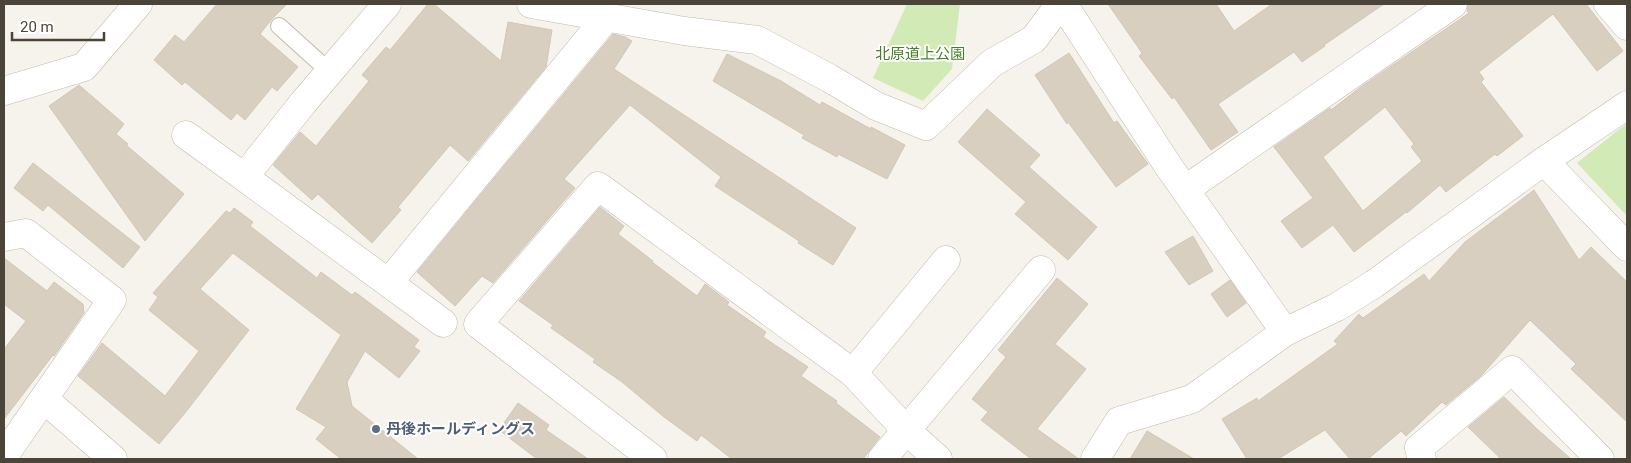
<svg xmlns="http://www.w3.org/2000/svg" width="1631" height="463" viewBox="0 0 1631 463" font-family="Roboto,'Noto Sans JP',sans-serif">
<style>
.green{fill:#d2eab5}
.building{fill:#d8cfc1;stroke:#d3c7b4;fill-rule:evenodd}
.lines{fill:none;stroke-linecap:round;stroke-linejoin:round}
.service-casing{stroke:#c2bbae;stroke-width:18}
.minor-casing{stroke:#c2bbae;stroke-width:29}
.service{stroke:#fff;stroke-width:16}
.minor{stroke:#fff;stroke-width:28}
.service-dot{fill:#5c6f8a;stroke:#fff;stroke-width:2}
.labels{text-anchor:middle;stroke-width:4;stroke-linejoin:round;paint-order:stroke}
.park-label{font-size:15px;fill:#4a7f2a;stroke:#fff}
.service-label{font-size:15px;font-weight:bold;fill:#4e5e75;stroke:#fff;text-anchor:start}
</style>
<rect width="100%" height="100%" fill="#f6f3ec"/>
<!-- green -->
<g class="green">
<path d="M907 4H960L952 69 923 101 873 78Z"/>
<path d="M1627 123V216L1577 163Z"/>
</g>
<!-- building -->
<g class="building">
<path d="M217 4H287L271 20 260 34 298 67 277 91 272 87 245 120 237 113 231 120 185 82 182 85 154 60 175 35 184 42Z"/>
<path d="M428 4H434L501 61 508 22 552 30 546 67 468 161 450 145 398 207 401 210 372 243 318 194 312 200 273 165 300 132 316 146 369 81 362 75 386 47 390 50Z"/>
<path d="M1108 4H1216L1234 31 1272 4H1384L1324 45 1325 46 1302 62 1294 52 1218 104 1238 132 1211 150 1174 97 1172 99 1139 56 1142 53Z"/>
<path d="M1468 4H1586L1623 51 1597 71 1553 14 1479 72 1484 79 1481 82 1523 136 1497 156 1495 154 1446 192 1440 185 1407 213 1406 212 1354 252 1333 225 1302 248 1281 221 1313 198 1274 147 1330 108 1331 110 1362 86 1469 13 1467 11ZM1385 107 1414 144 1411 147 1422 161 1363 211 1323 157Z"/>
<path d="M613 34 625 37 632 41 614 69 856 228 833 265 798 243 799 241 715 186 721 177 630 105 564 179 575 188 493 283 482 276 455 306 417 272Z"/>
<path d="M1069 53 1114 123 1117 121 1148 164 1116 187 1068 122 1067 124 1035 75Z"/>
<path d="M727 54 781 81 820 105 822 102 871 129V127L905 145 887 179 838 154 837 157 802 138 804 135 713 81Z"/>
<path d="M79 85 124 124 116 134 128 144 126 145 184 194 145 241 49 106Z"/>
<path d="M987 109 1040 155 1029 167 1097 227 1068 260 1015 214 1026 202 958 142Z"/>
<path d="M33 163 140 247 123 268 48 205 43 211 14 188Z"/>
<path d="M1534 190 1579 260 1591 247 1627 282V422L1571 369 1576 364 1530 320 1481 376 1446 405 1442 402 1406 436 1401 431 1368 459H1350L1325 430 1278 459H1247L1222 419 1257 398 1258 401 1338 344 1334 341 1359 314 1363 318 1424 274 1429 281 1465 242Z"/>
<path d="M600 207 624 226 618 234 653 261 652 262 697 296 705 284 729 302 727 305 766 332 763 337 808 367 801 376 837 401 836 403 880 437 863 459H732L701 435 697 441 664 417 622 382 593 362 595 359 551 328 553 325 519 301Z"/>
<path d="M234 208 253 222 250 226 317 278 321 272 352 295 355 292 419 340 414 347 420 351 399 378 365 351 347 382 352 406 418 459H341L316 439 326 427 296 409 341 335 233 253 200 289 249 330 185 413 159 444 78 376 102 343 165 396 199 351 149 310 158 297 153 293 226 211 230 213Z"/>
<path d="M1193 236 1213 271 1189 285 1165 252Z"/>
<path d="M4 258 47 291 54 282 83 304 84 313 54 356 53 355 4 419V349L26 321 4 304Z"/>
<path d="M1057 278 1088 304 1055 344 1086 369 1037 429 1079 459H1031L981 420 988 412 972 399 1006 357 998 350Z"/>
<path d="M1230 280 1246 303 1227 317 1211 294Z"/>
<path d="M1504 397 1537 429 1571 459H1501L1468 427Z"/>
<path d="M518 403 549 425 546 430 588 459H537L499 430Z"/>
<path d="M1147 431 1194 459H1130Z"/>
</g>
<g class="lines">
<!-- service casing -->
<g class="service-casing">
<path id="service" d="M279 26 330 72"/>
</g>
<!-- minor casing -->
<g class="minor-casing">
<g id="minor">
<path d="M387 4 303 103 244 177 443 323"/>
<path d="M531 4 684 31 757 40 829 78 876 106 926 126 992 63 1034 39 1060 4"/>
<path d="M1063 4 1169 167 1285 332 1337 307 1374 284 1544 161 1627 105"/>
<path d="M1608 4 1627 26"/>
<path d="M4 91 84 67 138 4"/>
<path d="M186 135 244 177"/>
<path d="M1544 161 1627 247"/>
<path d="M1186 189 1453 4"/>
<path d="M4 237 26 233 112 300 4 456"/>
<path d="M389 282 606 18"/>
<path d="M853 373 946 260"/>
<path d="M44 399 113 459"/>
<path d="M653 459 478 324 598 186 853 373 906 430 938 459"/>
<path d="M882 459 1041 270"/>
<path d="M1095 459 1119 421 1192 399 1285 332"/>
<path d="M1422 459 1419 448 1512 370 1600 459"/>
</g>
</g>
<!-- service -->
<use href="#service" class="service"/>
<!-- minor -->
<use href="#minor" class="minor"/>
</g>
<!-- markers -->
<circle class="service-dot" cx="376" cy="429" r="5"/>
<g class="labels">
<!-- park labels -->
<g class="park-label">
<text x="920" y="59">北原道上公園</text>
</g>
<!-- service labels -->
<g class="service-label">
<text x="386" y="434">丹後ホールディングス</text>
</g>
</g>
<!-- border -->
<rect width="1631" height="463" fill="none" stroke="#4b4439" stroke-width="10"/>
<!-- scale -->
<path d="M12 32v8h92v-8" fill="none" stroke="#4b4439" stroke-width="2.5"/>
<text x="20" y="32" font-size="15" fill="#4b4439" stroke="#ffffff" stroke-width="4" paint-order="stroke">20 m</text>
</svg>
